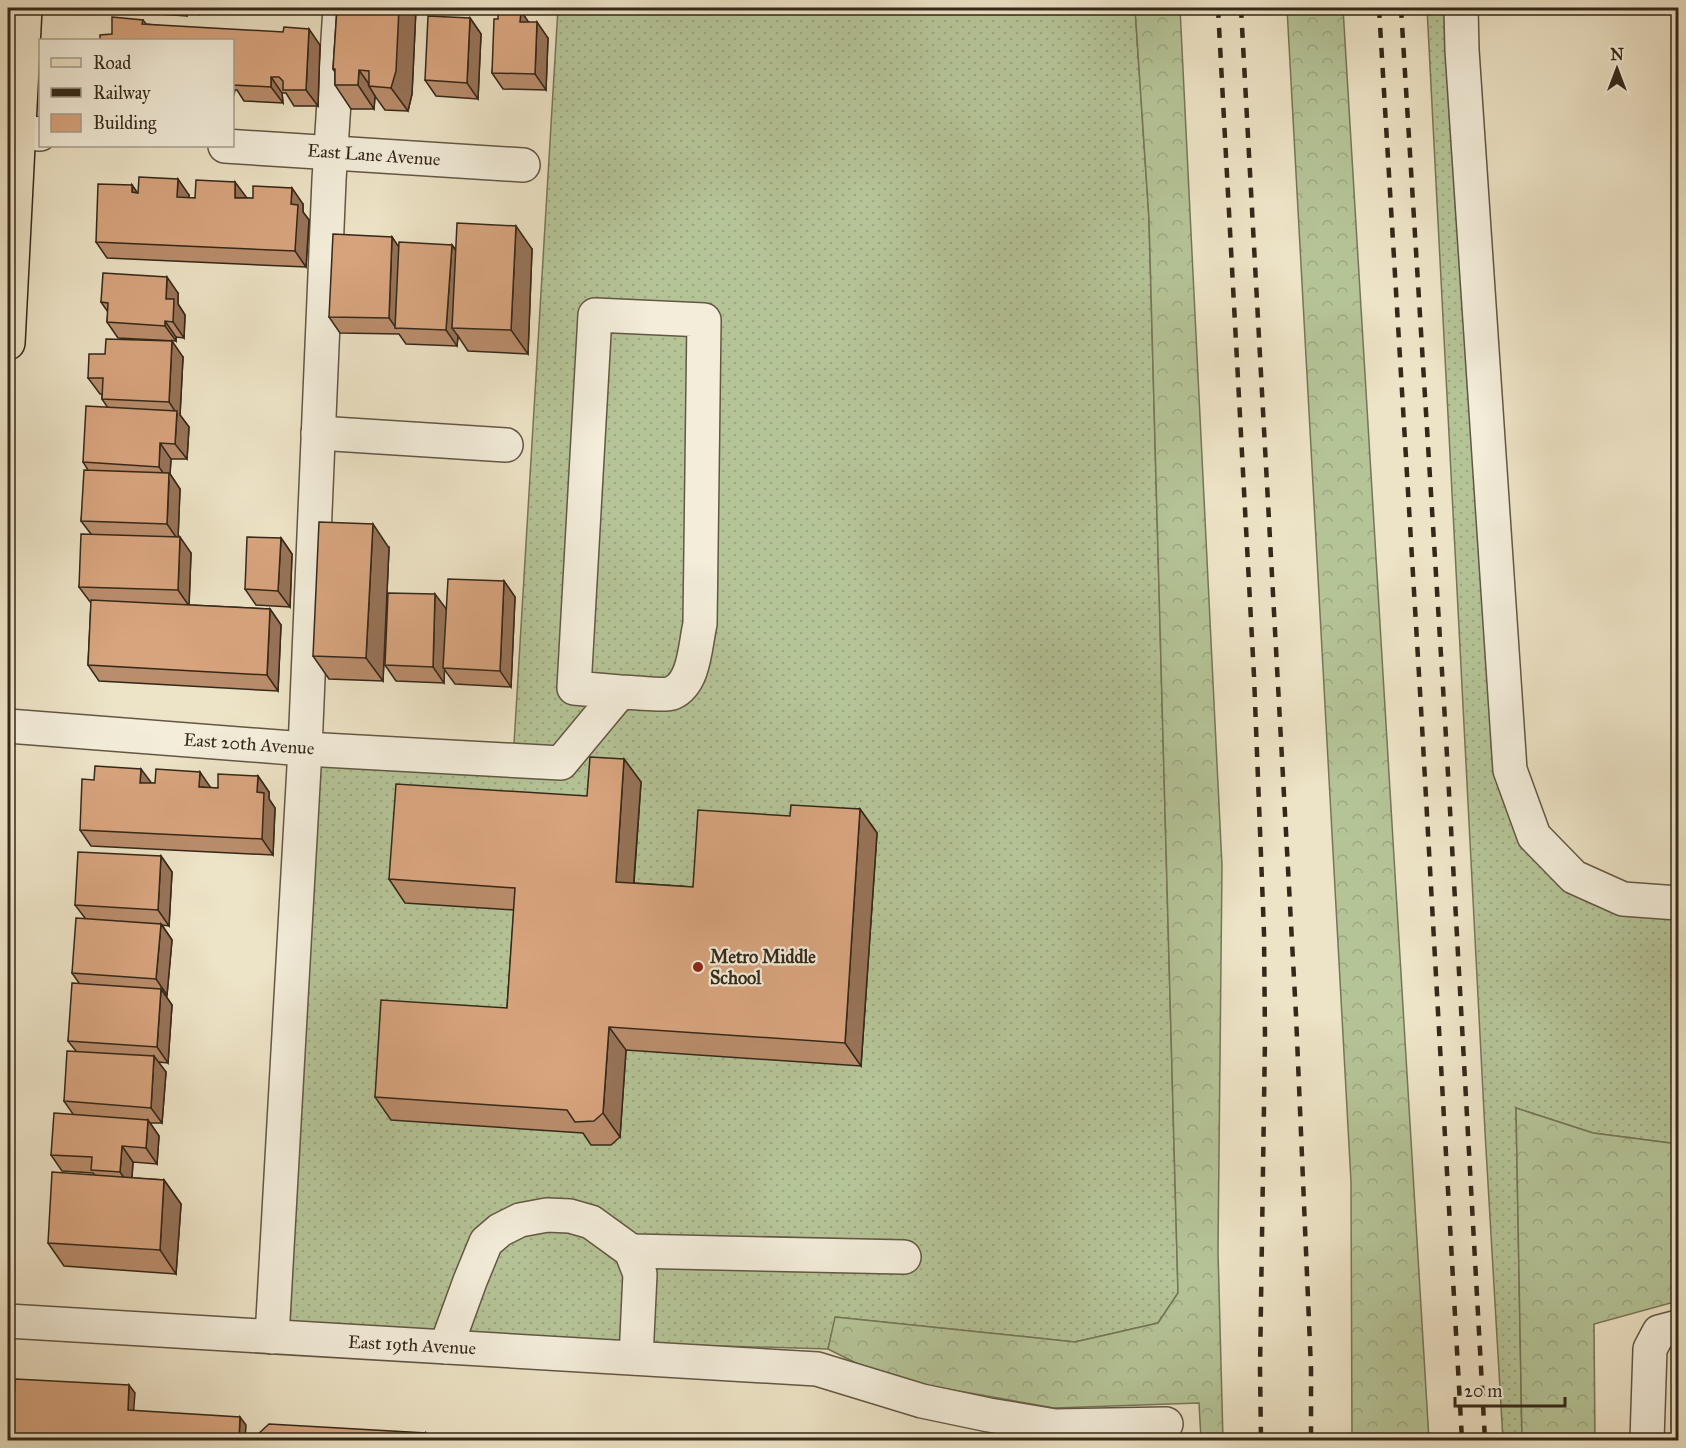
<svg xmlns="http://www.w3.org/2000/svg" width="1686" height="1448" viewBox="0 0 1686 1448" font-family="'IM FELL Great Primer',serif">
<style>
.grass{fill:url(#grass-dots);stroke:#757658;stroke-width:1.5}
.forest{fill:url(#forest-crowns);stroke:#757658;stroke-width:1.5}
.lines{fill:none;stroke-linecap:round;stroke-linejoin:round}
.minor-casing{stroke:#635744;stroke-width:36}
.major-casing{stroke:#352819;stroke-width:36}
.minor{stroke:#f3edda;stroke-width:33}
.major{stroke:#ede3c6;stroke-width:33}
.rail{stroke:#352819;stroke-width:4.5;stroke-dasharray:10 10;stroke-linecap:butt}
.wall{fill:#ba8d6c;stroke:#352819;stroke-width:1.5}
.shaded-wall{fill:#977358;stroke:#352819;stroke-width:1.5}
.building{fill:#d8a47e;stroke:#352819;stroke-width:1.5}
.poi-dot{fill:#8f2418;stroke:#f3edda;stroke-width:2}
.labels{text-anchor:middle;stroke-width:4.5;stroke-linejoin:round;paint-order:stroke}
.street-label{font-size:18px;fill:#352819;stroke:#f3edda}
.poi-label{font-size:18px;font-weight:bold;fill:#352819;stroke:#f3edda;text-anchor:start}
</style>
<defs>
<pattern id="grass-dots" width="8" height="8" patternUnits="userSpaceOnUse" patternTransform="scale(1.5)"><rect width="8" height="8" fill="#b5c497"/><path d="M2 2h.1M6 6h.1" fill="none" stroke="#9ca882" stroke-width="1.8" stroke-linecap="round"/></pattern>
<pattern id="forest-crowns" width="20" height="18" patternUnits="userSpaceOnUse" patternTransform="scale(1.5)"><rect width="20" height="18" fill="#b5c497"/><path d="M2 6a3 3 0 1 1 6 0M12 15a3 3 0 1 1 6 0" fill="none" stroke="#9ca882"/></pattern>
</defs>
<rect width="100%" height="100%" fill="#ede3c6"/>
<filter id="stains"><feTurbulence type="fractalNoise" baseFrequency=".00333" numOctaves="4"/><feColorMatrix values="0 0 0 0 .2 0 0 0 0 .09 0 0 0 0 .02 0 0 0 .5 -.17"/></filter>
<radialGradient id="worn" r=".72"><stop offset=".6" stop-color="#630" stop-opacity="0"/><stop offset="1" stop-color="#630" stop-opacity=".3"/></radialGradient>
<!-- grass -->
<g class="grass">
<path d="M558 8H1135L1149 219 1178 1293 1158 1323 1075 1342 836 1317 828 1349 276 1333 306 749 513 761Z"/>
<path d="M1427 8H1461L1510 770 1574 877 1678 903V1144L1593 1133 1516 1108 1522 1440H1503L1485 1132Z"/>
</g>
<!-- forest -->
<g class="forest">
<path d="M1135 8H1180L1222 866 1218 1251 1223 1440H1201L1199 1403 1054 1408 886 1378 828 1349 835 1317 1075 1342 1158 1323 1178 1293 1149 219Z"/>
<path d="M1287 8H1343L1429 1440H1352L1351 1182Z"/>
<path d="M1516 1108 1593 1133 1678 1144V1301L1594 1324 1595 1440H1522Z"/>
</g>
<g class="lines">
<!-- minor casing -->
<g class="minor-casing">
<g id="minor">
<path d="M1461 8 1462 50 1510 770 1534 836 1574 877 1623 899 1678 903"/>
<path d="M19 132 40 134"/>
<path d="M225 146 523 165"/>
<path d="M318 433 506 445"/>
<path d="M8 726 305 749 561 763 620 692C631 692 665 696 672 693 695 683 695 645 700 624L704 320 595 315 574 688 620 692"/>
<path d="M631 1251 904 1257"/>
<path d="M8 1321 817 1369 922 1401 989 1415 1055 1426 1166 1424"/>
<path d="M272 1337 305 749 329 180 340 8"/>
<path d="M446 1347 470 1281 486 1242 500 1230 520 1220 547 1215 570 1216 591 1222 631 1251 640 1274 636 1358"/>
<path d="M1647 1440 1650 1349 1659 1332 1678 1327"/>
</g>
</g>
<!-- major casing -->
<g class="major-casing">
<path id="major" d="M8 343 25 8"/>
</g>
<!-- minor -->
<use href="#minor" class="minor"/>
<!-- major -->
<use href="#major" class="major"/>
<!-- rail -->
<g class="rail">
<path d="M1218 8 1254 676 1264 933 1265 1038 1260 1369 1261 1440"/>
<path d="M1241 8 1296 1015 1311 1369V1440"/>
<path d="M1379 8 1421 708 1462 1440"/>
<path d="M1401 8 1445 720 1485 1440"/>
</g>
</g>
<!-- wall -->
<g class="wall">
<path d="M125 8H199V14L188 13 187 16 128 12Z"/>
<path d="M337 8H416L412 94 408 111 385 110 375 96 374 109H351L335 85V72L333 69Z"/>
<path d="M521 11 528 22 548 38 546 90 503 89 492 73 498 19Z"/>
<path d="M470 18 481 34 478 99 436 96 425 80Z"/>
<path d="M143 20 146 24 320 45 318 106H294L286 93H282L283 103 244 101 237 90H235L234 95H232V40L112 34Z"/>
<path d="M132 185 137 193 189 195V198H247L303 204V212L309 220 306 267 107 258 96 242Z"/>
<path d="M392 237 398 247 452 245 456 250 532 249 528 354 468 351 458 336 457 346 406 344 399 334 340 333 329 317Z"/>
<path d="M178 293V304L185 315 184 338 176 337V341L118 338 107 322 108 312 101 302Z"/>
<path d="M183 357 180 415 189 427 187 459H171L170 474 180 489 178 537 191 553 189 605 270 609 281 625 278 691 99 681 88 665 91 603 79 587 91 534 81 521 88 470 83 462 108 408 102 399V394H100L88 378Z"/>
<path d="M281 538 292 554 290 607 256 605 245 589Z"/>
<path d="M389 548 383 681 329 679 313 656Z"/>
<path d="M504 581 515 597 511 687 455 684 444 669V683L396 681 385 665 446 610Z"/>
<path d="M624 759 641 782 634 883 693 887 790 816 860 809 877 833 861 1066 626 1050 620 1137 611 1145H591L583 1133 391 1120 375 1097 507 1008 514 910 405 903 389 879 587 796Z"/>
<path d="M258 776 269 792V799L275 808 273 855 91 846 80 830 151 783 218 788Z"/>
<path d="M161 856 172 872 169 926 162 925 172 940 167 995H165L172 1005 168 1063 158 1062 166 1072 162 1123H150L159 1136 157 1164 133 1162 132 1178 164 1180 181 1204 176 1274 64 1266 48 1243 95 1175 93 1173 62 1171 51 1155 73 1114 64 1101 76 1051 68 1041 79 983 72 973 85 918 75 905Z"/>
</g>
<!-- shaded-wall -->
<g class="shaded-wall">
<path d="M181 8H184L188 13 187 16Z"/>
<path d="M194 8H199V14Z"/>
<path d="M399 8H416L412 94 408 111 391 88Z"/>
<path d="M521 11 532 27 520 22Z"/>
<path d="M470 18 481 34 478 99 467 83Z"/>
<path d="M537 22 548 38 546 90 535 74Z"/>
<path d="M309 29 320 45 318 106 306 90Z"/>
<path d="M359 70 371 87 369 86 375 96 374 109 358 85Z"/>
<path d="M271 77 282 93 283 103 271 87Z"/>
<path d="M178 179 189 195 188 213 177 197Z"/>
<path d="M235 182 247 198H235Z"/>
<path d="M132 185 143 201 132 192Z"/>
<path d="M292 188 303 204V212L309 220 306 267 295 251 291 204Z"/>
<path d="M516 226 532 249 528 354 511 330Z"/>
<path d="M392 237 403 253 396 328 389 318Z"/>
<path d="M452 245 463 261 452 328 458 336 457 346 446 330Z"/>
<path d="M167 277 178 293V304L185 315 184 338 173 322 166 299Z"/>
<path d="M165 321 176 337V341L165 326Z"/>
<path d="M172 341 183 357 180 415 189 427 187 459 175 444 177 414 169 402Z"/>
<path d="M160 443 171 459 170 474 180 489 178 540 167 524 169 481 159 467Z"/>
<path d="M373 524 389 548 383 681 366 658Z"/>
<path d="M180 537 191 553 189 606 178 590Z"/>
<path d="M281 538 292 554 290 607 278 591Z"/>
<path d="M504 581 515 597 511 687 500 671Z"/>
<path d="M435 594 447 610 444 683 433 667Z"/>
<path d="M270 609 281 625 278 691 267 675Z"/>
<path d="M624 759 641 782 632 905 616 882Z"/>
<path d="M141 769 153 785 140 783Z"/>
<path d="M200 772 211 788 199 787Z"/>
<path d="M258 776 269 792V799L275 808 273 855 262 839 257 792Z"/>
<path d="M860 809 877 833 861 1066 845 1043Z"/>
<path d="M161 856 172 872 169 926 158 910Z"/>
<path d="M161 924 172 940 167 995 156 979Z"/>
<path d="M161 989 172 1005 168 1063 157 1047Z"/>
<path d="M609 1027 626 1050 620 1137 603 1113Z"/>
<path d="M154 1056 166 1072 162 1123 151 1108Z"/>
<path d="M148 1120 159 1136 157 1164 146 1148Z"/>
<path d="M122 1146 133 1162 131 1188 120 1172Z"/>
<path d="M164 1180 181 1204 176 1274 160 1250Z"/>
<path d="M129 1385 135 1393 133 1418 128 1410Z"/>
<path d="M240 1417 246 1425 245 1440H239Z"/>
<path d="M426 1433 431 1440H426Z"/>
</g>
<!-- building -->
<g class="building">
<path d="M337 8H399L396 71 391 88 369 86V71L359 70 358 85H335V69H333Z"/>
<path d="M498 9 521 11 520 22H537L535 74 492 73 494 19H498Z"/>
<path d="M428 16 470 18 467 83 425 80Z"/>
<path d="M112 17 143 20 142 24 283 32 284 27 309 29 306 90H283V81L279 77H271V87L233 85 232 40H100V35L112 34Z"/>
<path d="M139 177 178 179 177 197 195 198 196 180 235 182V198H253V186L292 188 291 204 298 205 295 251 96 242 98 184 132 185V192L138 193Z"/>
<path d="M457 223 516 226 511 330 452 328Z"/>
<path d="M333 234 392 237 389 318 329 317Z"/>
<path d="M399 242 452 245 446 330 395 328Z"/>
<path d="M103 273 167 277 166 299H174L173 322 165 321V326L107 322 108 303 101 302Z"/>
<path d="M106 339 172 341 169 402 102 399 103 378H88L89 354H105Z"/>
<path d="M86 406 177 411 175 444 160 443 159 467 83 462Z"/>
<path d="M84 470 169 473 167 524 81 521Z"/>
<path d="M319 522 373 524 366 658 313 656Z"/>
<path d="M81 534 180 537 178 590 79 587Z"/>
<path d="M247 537 281 538 278 591 245 589Z"/>
<path d="M448 579 504 581 500 671 443 668Z"/>
<path d="M388 593 435 594 433 667 385 665Z"/>
<path d="M91 600 270 609 267 675 88 665Z"/>
<path d="M590 757 624 759 616 882 693 887 698 810 790 816 791 805 860 809 845 1043 609 1027 603 1113 594 1121 575 1122 567 1110 375 1097 381 1000 507 1008 515 888 389 879 396 784 587 796Z"/>
<path d="M95 766 141 769 140 783H155L156 769 200 772 199 787 218 788V774L258 776 257 792 264 793 262 839 80 830 82 779 94 780Z"/>
<path d="M78 852 161 856 158 910 75 905Z"/>
<path d="M76 918 161 924 156 979 72 973Z"/>
<path d="M72 983 161 989 157 1047 68 1041Z"/>
<path d="M67 1051 154 1056 151 1108 64 1101Z"/>
<path d="M54 1113 148 1120 146 1148 122 1146 120 1172 91 1170 92 1157 51 1155Z"/>
<path d="M52 1172 164 1180 160 1250 48 1243Z"/>
<path d="M15 1379 129 1385 128 1410 240 1417 239 1440H12Z"/>
<path d="M269 1424 426 1433V1440H257V1435Z"/>
</g>
<!-- markers -->
<circle class="poi-dot" cx="698" cy="967" r="6"/>
<g class="labels">
<!-- street labels -->
<g class="street-label">
<text transform="translate(374 155) rotate(4)" y="6">East Lane Avenue</text>
<text transform="translate(249 744) rotate(4)" y="6">East 20th Avenue</text>
<text transform="translate(412 1345) rotate(3)" y="6">East 19th Avenue</text>
</g>
<!-- poi labels -->
<g class="poi-label">
<text x="710" y="963">Metro Middle<tspan x="710" dy="21">School</tspan></text>
</g>
</g>
<!-- margin -->
<rect width="1686" height="1448" fill="none" stroke="#ede3c6" stroke-width="30"/>
<rect x="9" y="9" width="1668" height="1430" fill="none" stroke="#352819" stroke-width="3"/>
<rect x="15" y="15" width="1656" height="1418" fill="none" stroke="#352819" stroke-width="1.5"/>
<!-- legend -->
<rect x="39" y="39" width="195" height="108" fill="#f3edda" stroke="#a79e8d" stroke-width="1.5"/>
<rect x="51" y="58" width="30" height="9" fill="#ede3c6" stroke="#a79e8d" stroke-width="1.5"/>
<text x="93" y="69" font-size="18" fill="#352819">Road</text>
<rect x="51" y="88" width="30" height="9" fill="#352819" stroke="#a79e8d" stroke-width="1.5"/>
<text x="93" y="99" font-size="18" fill="#352819">Railway</text>
<rect x="51" y="114" width="30" height="18" fill="#d8a47e" stroke="#a79e8d" stroke-width="1.5"/>
<text x="93" y="129" font-size="18" fill="#352819">Building</text>
<!-- north arrow -->
<g transform="translate(1617 69)" stroke="#f3edda" stroke-width="4.5" paint-order="stroke">
<path d="M0-4.5L10 22L0 15L-10 22Z" fill="#352819"/>
<text y="-9" font-size="16" font-weight="bold" text-anchor="middle" fill="#352819">N</text>
</g>
<!-- scale -->
<path d="M1455 1397v9h110v-9" fill="none" stroke="#352819" stroke-width="3"/>
<text x="1464" y="1397" font-size="18" fill="#352819" stroke="#f3edda" stroke-width="4.5" paint-order="stroke">20 m</text>
<rect width="100%" height="100%" filter="url(#stains)"/>
<rect width="100%" height="100%" fill="url(#worn)"/>
</svg>
